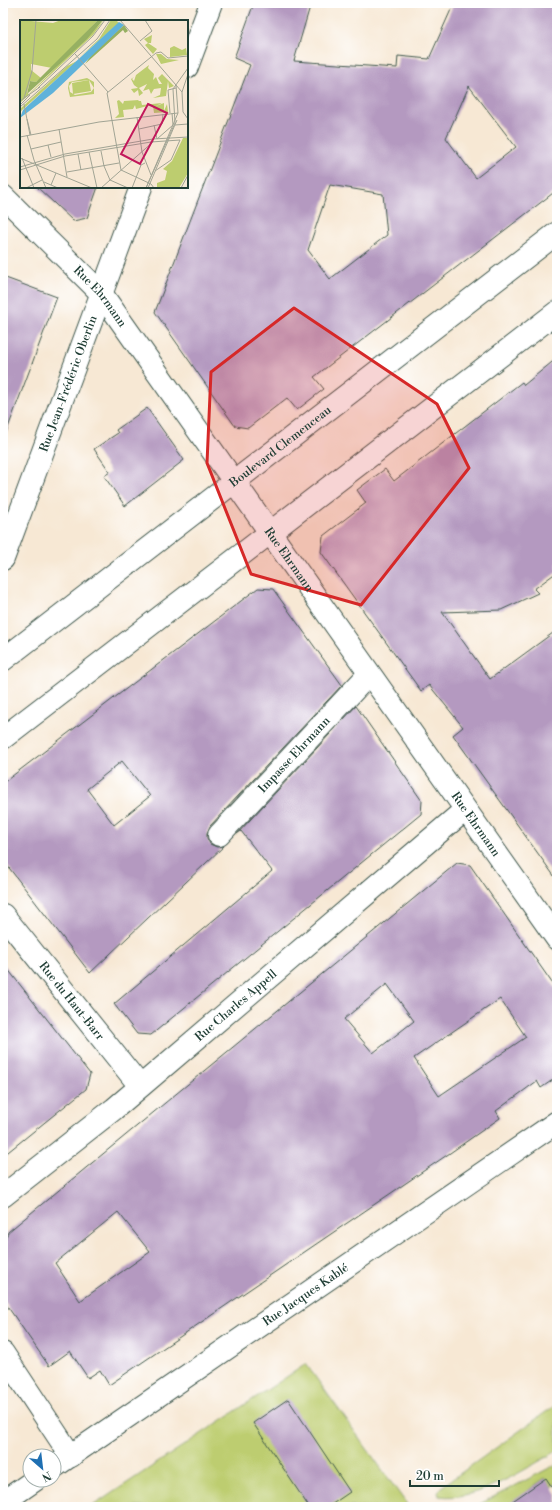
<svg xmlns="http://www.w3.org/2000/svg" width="560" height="1510" viewBox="0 0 560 1510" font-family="'Libre Bodoni',serif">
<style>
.green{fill:#bdcd6f;stroke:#6e8552}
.building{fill:#b499c0;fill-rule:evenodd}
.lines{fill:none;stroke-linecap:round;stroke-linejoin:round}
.minor-casing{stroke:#3f574c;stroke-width:24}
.minor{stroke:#fff;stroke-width:22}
.marked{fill:#d62828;fill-opacity:0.2;stroke:#d62828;stroke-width:3;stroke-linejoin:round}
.labels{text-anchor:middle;stroke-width:4;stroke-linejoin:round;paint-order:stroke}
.street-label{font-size:12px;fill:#1f3d34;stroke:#fff}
.inset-road{fill:none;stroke:#a1a494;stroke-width:1}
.view{fill:#c2185b;fill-opacity:0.15;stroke:#c2185b;stroke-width:2}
.inset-edge{fill:none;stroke:#1f3d34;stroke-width:2}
</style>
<rect width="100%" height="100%" fill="#fff"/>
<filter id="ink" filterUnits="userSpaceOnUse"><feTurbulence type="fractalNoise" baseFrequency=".025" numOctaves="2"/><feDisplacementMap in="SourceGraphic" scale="8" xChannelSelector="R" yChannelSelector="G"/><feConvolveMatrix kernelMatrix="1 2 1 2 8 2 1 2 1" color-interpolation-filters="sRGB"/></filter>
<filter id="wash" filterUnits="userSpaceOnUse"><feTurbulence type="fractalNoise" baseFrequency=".012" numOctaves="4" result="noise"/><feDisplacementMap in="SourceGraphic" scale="16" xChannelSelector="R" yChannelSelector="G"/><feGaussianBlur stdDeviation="0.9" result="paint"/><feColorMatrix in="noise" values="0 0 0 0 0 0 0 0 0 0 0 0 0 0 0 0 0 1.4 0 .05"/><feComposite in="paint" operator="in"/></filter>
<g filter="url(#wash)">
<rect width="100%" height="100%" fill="#f7e8d4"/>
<!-- green -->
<g class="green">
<path d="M306 1364 409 1507H91Z"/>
<path d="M557 1404V1451C525 1469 477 1502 439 1496L438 1492 440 1488Z"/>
<path d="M557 1464V1483L551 1487 545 1478 530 1489 513 1507 510 1503 504 1507H474Z"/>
</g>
<g id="blocks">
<!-- building -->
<g class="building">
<path d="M254 3H311L294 61 397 68 398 56 429 59 454 3H557V190L314 377 324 389 297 410 287 398 248 428 235 426 155 312 250 65 234 58ZM469 86 516 147 476 178 446 138ZM330 185 383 194 387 235 330 279 308 250Z"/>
<path d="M37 187H98L87 218 73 221Z"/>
<path d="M3 277 57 297 6 433 3 432Z"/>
<path d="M557 358V572L534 589 538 593 501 610 442 612 490 679 557 630V880L453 735 463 727 429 685 421 691 321 552 323 536 366 503 357 490 385 469 394 481 522 382 524 385Z"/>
<path d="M147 408 184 460 125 506 104 476 110 472 94 449 118 433 116 430Z"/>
<path d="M258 588 273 589 342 685 210 826 207 833V838L210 844 217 847 224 846 90 973 3 860V783ZM122 761 150 796 114 825 87 789Z"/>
<path d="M356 706 422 801 421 814 151 1035 137 1034 114 1004 272 871 241 831 237 834Z"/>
<path d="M457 863 470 865 557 990V1077L541 1088 537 1081 496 1111 500 1118 450 1153 109 1385 100 1370 88 1378 70 1351 49 1366 3 1300V1245L8 1232ZM387 984 414 1021 373 1053 344 1019ZM500 999 526 1037 439 1096 414 1058ZM118 1212 150 1252 80 1301 55 1263Z"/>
<path d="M3 963 90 1074 86 1089 3 1156Z"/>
<path d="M288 1399 350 1492 328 1507H309L253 1423Z"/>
<path d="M546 1478 557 1495V1507H504Z"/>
</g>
</g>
</g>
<g filter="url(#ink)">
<use href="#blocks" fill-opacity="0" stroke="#3f574c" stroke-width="1"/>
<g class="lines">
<!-- minor casing -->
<g class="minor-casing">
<g id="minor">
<path d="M187 67 211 3"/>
<path id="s1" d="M3 196 101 293 557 939"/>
<path id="s2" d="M3 559 141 187"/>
<path id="s3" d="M3 660 557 233"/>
<path d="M3 738 557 312"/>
<path id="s4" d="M219 835 369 674"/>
<path id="s5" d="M3 915 140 1086"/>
<path id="s6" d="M3 1196 114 1109 465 810"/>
<path d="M3 1353 71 1456"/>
<path id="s7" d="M54 1467 557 1122"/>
<path d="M3 1502 35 1480"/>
</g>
</g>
<!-- minor -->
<use href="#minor" class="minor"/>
</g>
</g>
<!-- marked area -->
<path class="marked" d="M294 308 437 404 469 468 361 605 251 574 207 463 211 372Z"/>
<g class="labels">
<!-- street labels -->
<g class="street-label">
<text dy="4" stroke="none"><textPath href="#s1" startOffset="140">Rue Ehrmann</textPath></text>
<text dy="4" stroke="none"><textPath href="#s2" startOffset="187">Rue Jean-Frédéric Oberlin</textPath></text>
<text dy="4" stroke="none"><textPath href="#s3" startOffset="350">Boulevard Clemenceau</textPath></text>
<text dy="4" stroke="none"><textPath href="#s1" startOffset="464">Rue Ehrmann</textPath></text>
<text dy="4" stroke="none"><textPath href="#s4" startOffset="110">Impasse Ehrmann</textPath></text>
<text dy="4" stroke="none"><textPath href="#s1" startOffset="788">Rue Ehrmann</textPath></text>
<text dy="4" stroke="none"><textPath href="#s5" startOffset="110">Rue du Haut-Barr</textPath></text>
<text dy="4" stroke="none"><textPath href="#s6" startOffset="301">Rue Charles Appell</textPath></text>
<text dy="4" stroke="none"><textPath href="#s7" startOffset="305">Rue Jacques Kablé</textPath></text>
</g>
</g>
<!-- overview -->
<g transform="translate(20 20)">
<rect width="168" height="168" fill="#f7e8d4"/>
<path d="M0 0 33 3 41 0H78L32 48 11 44V50L21 58 16 62 10 61 7 73 9 74 84 0 73 15 0 83ZM91 0H96L99 3 59 38 79 19ZM132 15 131 23H128L137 29 133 34 125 25 128 23 124 19ZM154 26 162 30 166 28 167 35 150 37V28ZM136 34H141L147 39 159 40 141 44ZM57 41 1 91 0 95V89L47 46ZM129 45 128 48 134 54 133 60 136 57 139 64H142L138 58 142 54 154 66 149 68 148 61 146 76 133 78 140 75 141 68 134 69 131 74 129 69 123 71 127 64 119 68 123 73 119 76 118 70 114 73 111 69 118 68 114 65 111 59 114 57 112 59 114 61 116 55ZM67 58 74 62V74L50 77 48 68 49 62ZM69 60 74 68 71 72 55 75 50 72 49 66 52 62ZM69 60 71 71 53 74 52 63ZM99 80 103 84 104 81 119 80 118 81H121L122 85 142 83 136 86 144 83V91L147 84 148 92 134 93 133 86 131 85 116 89 115 85 113 89 103 90 104 97 95 98 99 94 97 81ZM163 118H168V153L159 168H137V163L145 160 147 151 143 149 152 141Z" fill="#bdcd6f" fill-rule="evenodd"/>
<path d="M78 0H83L67 19 7 74 10 61 16 62ZM104 5 108 11 105 13 103 10 65 44 72 34Z" fill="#96b062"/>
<path d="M99 2 104 5 33 73 0 98 3 90Z" fill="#5fb2da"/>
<path class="inset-road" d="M16 0H40M100 0 162 72M120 21 132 11 125 0M55 34 88 72M168 54 162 72 163 92 168 99M18 68 73 16 85 0M4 78 12 51 16 0M0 81 20 67M4 84 10 115M0 85 10 75M0 87 77 19 90 0M150 93 148 70 156 68M117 97 122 132 131 155M7 99 11 115M134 105 137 119M155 105 168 104M39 109 47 157M119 109 142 104 143 94M7 115 14 140 26 168M0 117 79 102 158 93M137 119 153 105 152 93M28 125 31 137M11 129 41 122M81 131 84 146 90 160 108 168M69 132 77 168M58 134 61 150M0 138 72 168M2 138 14 168M0 147 45 134 133 119 168 117M0 150 45 136 131 122 160 120M135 151 151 140 160 120M47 152 99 143M24 162 38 168M31 165 36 153M6 168 22 160M81 168 134 121M112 168 121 145 125 143M126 168 158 93 156 65M126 168 155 103 153 69 168 48M128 168 157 100M134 168 131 164 101 150 87 73 136 33 141 32 148 38 168 36M161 168 168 155"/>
<path class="view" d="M128 84 147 93 120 144 101 134Z"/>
<rect width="168" height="168" class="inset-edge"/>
</g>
<!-- margin -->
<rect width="560" height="1510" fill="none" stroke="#fff" stroke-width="16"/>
<!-- north arrow -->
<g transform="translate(42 1468) rotate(152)"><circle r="19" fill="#ffffff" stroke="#a5b1ae"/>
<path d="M0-3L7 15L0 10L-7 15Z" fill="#1f6fb2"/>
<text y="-6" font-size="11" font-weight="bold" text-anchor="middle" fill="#1f3d34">N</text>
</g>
<!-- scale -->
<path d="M410 1480v6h89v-6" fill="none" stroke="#1f3d34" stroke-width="2"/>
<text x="416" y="1480" font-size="12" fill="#1f3d34" stroke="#ffffff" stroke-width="3" paint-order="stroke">20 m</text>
</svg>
